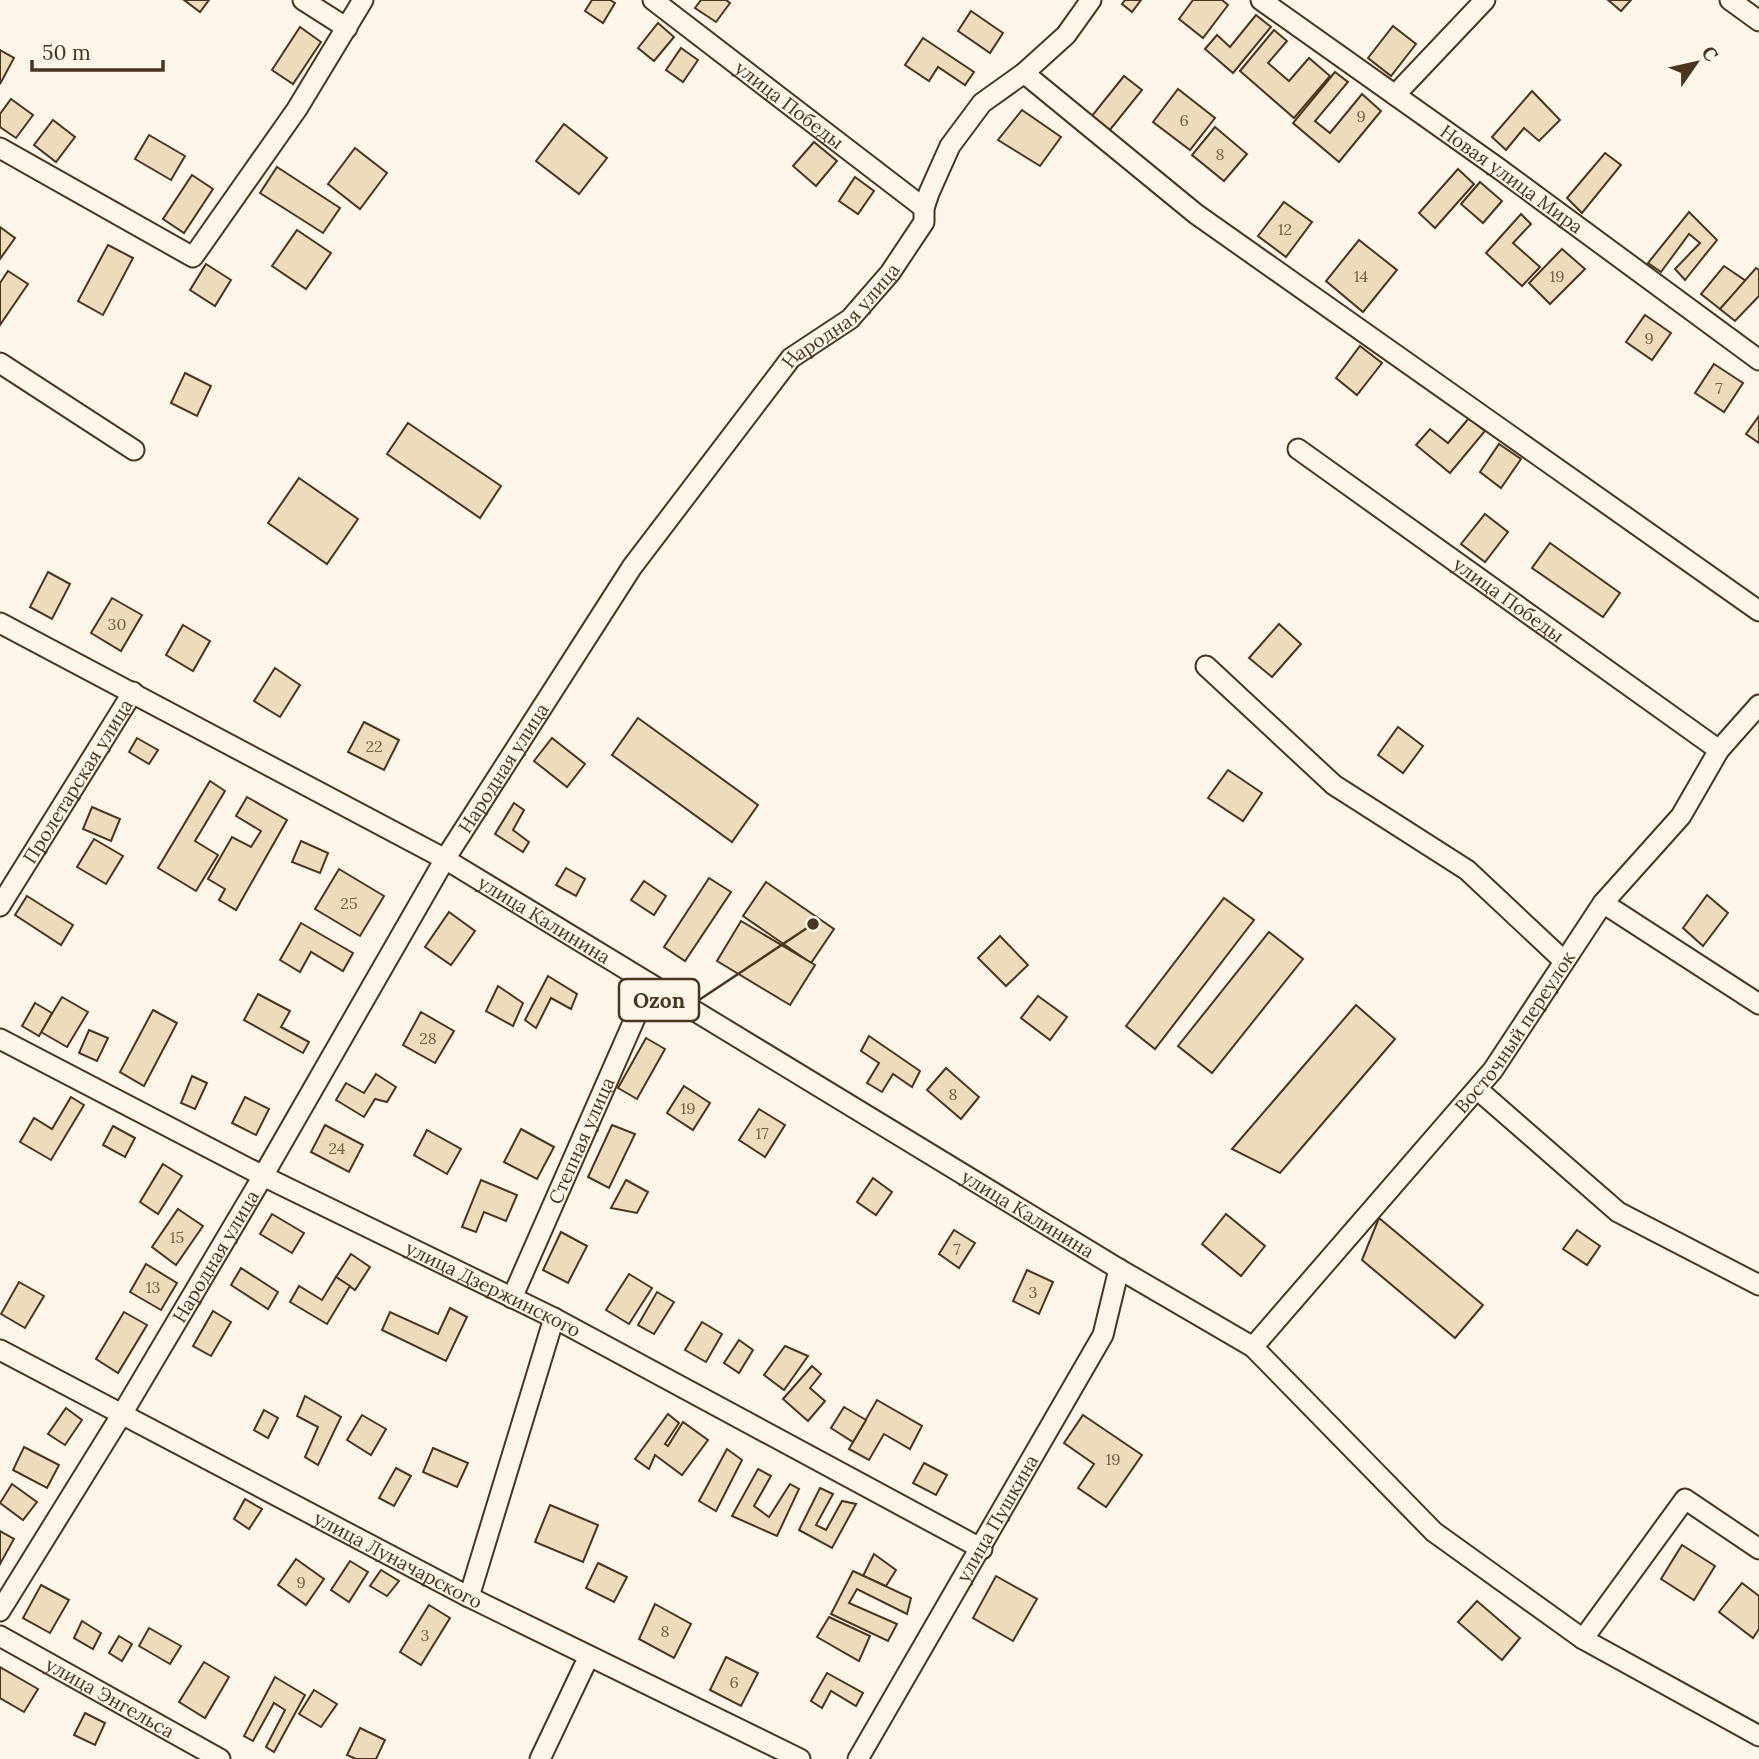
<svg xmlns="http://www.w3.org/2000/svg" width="1759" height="1759" viewBox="0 0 1759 1759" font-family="Lora,serif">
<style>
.building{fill:#ecdcbc;stroke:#4a3520;stroke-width:2}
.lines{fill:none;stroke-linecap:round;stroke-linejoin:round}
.minor-casing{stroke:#4a3520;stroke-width:23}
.minor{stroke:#fbf6e9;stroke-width:19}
.labels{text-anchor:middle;stroke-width:5;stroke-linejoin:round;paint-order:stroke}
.number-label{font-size:16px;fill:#725f47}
.street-label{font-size:19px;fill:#4a3520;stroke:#fbf6e9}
.leader{fill:none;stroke:#4a3520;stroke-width:2.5}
.callout-dot{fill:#4a3520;stroke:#fbf6e9;stroke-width:2.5}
.callout{fill:#fbf6e9;stroke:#4a3520;stroke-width:2.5}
.callout-label{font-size:21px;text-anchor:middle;font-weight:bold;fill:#4a3520}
</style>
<rect width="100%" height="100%" fill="#fbf6e9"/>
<!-- building -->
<g class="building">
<path d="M184 0H209L200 12Z"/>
<path d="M592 0H610L615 3 603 23 585 11Z"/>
<path d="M701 0H726L730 3 716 22 695 8Z"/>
<path d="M1125 0H1141L1132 12 1122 4Z"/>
<path d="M1193 0H1222L1228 5 1203 38 1179 19Z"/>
<path d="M1608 0H1631L1621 11Z"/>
<path d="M971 11 1003 33 990 53 958 31Z"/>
<path d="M1256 15 1271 27 1233 73 1205 49 1217 35 1230 47Z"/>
<path d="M658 23 674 37 654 61 638 48Z"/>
<path d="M1393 26 1416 44 1391 76 1368 58Z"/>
<path d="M300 27 321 42 293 84 272 70Z"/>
<path d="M1274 30 1287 41 1268 63 1289 81 1309 58 1330 76 1294 118 1240 71Z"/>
<path d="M923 38 974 72 965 85 938 67 929 81 905 65Z"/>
<path d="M681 48 698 60 683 82 666 70Z"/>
<path d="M0 50 14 58 0 84Z"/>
<path d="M1335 72 1348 82 1315 121 1330 133 1362 94 1381 111 1339 162 1293 123Z"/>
<path d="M1124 76 1142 90 1109 131 1091 117Z"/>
<path d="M1178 89 1215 118 1190 150 1153 122Z"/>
<path d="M1532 91 1560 120 1539 141 1524 128 1506 150 1492 137Z"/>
<path d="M11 99 33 115 16 138 0 127V114Z"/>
<path d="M1022 110 1061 137 1040 166 998 140Z"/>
<path d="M53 120 75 137 56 162 34 145Z"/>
<path d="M564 124 607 158 579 194 536 161Z"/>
<path d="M1215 127 1247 154 1224 181 1192 155Z"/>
<path d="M149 135 185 156 171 180 135 159Z"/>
<path d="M814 142 837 161 816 186 793 166Z"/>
<path d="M355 148 387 173 360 209 328 184Z"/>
<path d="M1605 153 1621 165 1582 213 1567 198Z"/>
<path d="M277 167 340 208 323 233 260 193Z"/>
<path d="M1458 169 1474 184 1435 228 1419 213Z"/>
<path d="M192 175 213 189 184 233 163 219Z"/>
<path d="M855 177 874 191 858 214 839 201Z"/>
<path d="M1480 182 1502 201 1483 223 1461 204Z"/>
<path d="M1284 202 1312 222 1286 257 1258 236Z"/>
<path d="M1689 212 1717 240 1685 280 1675 269 1700 243 1689 234 1661 272 1648 263Z"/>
<path d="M1521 214 1531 224 1513 243 1540 267 1522 286 1486 253Z"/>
<path d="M0 227 15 238 0 259Z"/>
<path d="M297 230 331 253 306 289 272 266Z"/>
<path d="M1359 240 1397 270 1363 312 1326 281Z"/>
<path d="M108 245 133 258 103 315 78 301Z"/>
<path d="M1562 249 1585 269 1550 304 1529 283Z"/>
<path d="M206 264 231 280 215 306 190 290Z"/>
<path d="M1724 266 1746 281 1720 309 1701 294Z"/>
<path d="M1756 268 1759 270V296L1735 321 1720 309Z"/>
<path d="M8 271 28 284 0 325V283Z"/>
<path d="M1645 315 1671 333 1652 360 1626 342Z"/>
<path d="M1360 346 1382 363 1357 395 1336 378Z"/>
<path d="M1714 364 1743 383 1724 412 1695 393Z"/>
<path d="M185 373 211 386 197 416 171 403Z"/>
<path d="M1759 416V443L1746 434Z"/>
<path d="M1469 418 1485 431 1450 473 1416 445 1430 429 1448 443Z"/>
<path d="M408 423 501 486 480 518 387 454Z"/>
<path d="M1499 444 1521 459 1501 488 1480 472Z"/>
<path d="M299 478 358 519 327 564 268 523Z"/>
<path d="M1485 514 1508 532 1485 562 1461 544Z"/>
<path d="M1550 543 1620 593 1603 617 1532 568Z"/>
<path d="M48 572 70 584 52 619 30 607Z"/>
<path d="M112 598 142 615 121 651 91 633Z"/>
<path d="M1279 624 1301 644 1272 677 1249 658Z"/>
<path d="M183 625 210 641 193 671 166 655Z"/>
<path d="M275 668 300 685 280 717 254 701Z"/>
<path d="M638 718 758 805 732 842 612 755Z"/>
<path d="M364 722 399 740 384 770 348 752Z"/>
<path d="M1398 727 1423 746 1403 773 1378 755Z"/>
<path d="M137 738 158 750 149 764 129 752Z"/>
<path d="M552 738 585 764 567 787 534 761Z"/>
<path d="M1228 770 1262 793 1243 821 1208 798Z"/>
<path d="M210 781 225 791 195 841 218 855 196 891 158 868Z"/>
<path d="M247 797 287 820 236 910 219 900 225 889 208 879 232 837 251 847 261 831 236 816Z"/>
<path d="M514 803 524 810 513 830 529 842 523 852 495 834Z"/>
<path d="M92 807 120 819 111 841 83 829Z"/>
<path d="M94 839 123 856 106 884 77 867Z"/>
<path d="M301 841 328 853 320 873 292 862Z"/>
<path d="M566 868 585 879 576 896 556 885Z"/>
<path d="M339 869 384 896 360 936 315 909Z"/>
<path d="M709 878 731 892 685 961 664 947Z"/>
<path d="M644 881 666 896 654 915 631 900Z"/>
<path d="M766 882 834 929 811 963 743 916Z"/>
<path d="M1707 895 1728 913 1703 946 1683 928Z"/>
<path d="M27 896 73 925 61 945 15 915Z"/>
<path d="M1224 898 1254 920 1155 1049 1126 1026Z"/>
<path d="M449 912 475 931 451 965 425 947Z"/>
<path d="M741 921 815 965 790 1005 717 961Z"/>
<path d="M301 923 353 953 343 971 311 952 300 972 280 960Z"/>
<path d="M1269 932 1303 959 1212 1073 1178 1046Z"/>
<path d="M1000 936 1028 965 1006 986 978 958Z"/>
<path d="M548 976 577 994 571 1009 551 998 536 1028 525 1020Z"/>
<path d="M498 986 523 1003 513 1026 486 1011Z"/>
<path d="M258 994 290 1011 281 1027 309 1042 303 1053 244 1020Z"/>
<path d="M1038 996 1067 1017 1050 1040 1021 1018Z"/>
<path d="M62 997 88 1012 67 1047 41 1032Z"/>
<path d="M35 1003 52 1013 39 1036 22 1026Z"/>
<path d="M1356 1005 1395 1039 1280 1173 1232 1149Z"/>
<path d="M153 1010 177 1023 144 1086 120 1072Z"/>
<path d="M421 1012 454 1031 435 1063 403 1045Z"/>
<path d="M89 1030 108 1038 97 1061 79 1053Z"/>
<path d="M869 1036 920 1071 912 1087 893 1074 882 1092 867 1083 879 1063 861 1051Z"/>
<path d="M646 1038 665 1049 637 1099 618 1088Z"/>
<path d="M946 1068 979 1097 961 1119 927 1090Z"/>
<path d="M376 1074 396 1087 387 1102 375 1099 364 1117 336 1100 346 1083 364 1093Z"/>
<path d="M192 1076 207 1083 195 1109 181 1103Z"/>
<path d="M684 1086 710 1103 693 1130 667 1113Z"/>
<path d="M71 1097 84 1105 51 1160 20 1142 34 1118 52 1129Z"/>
<path d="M245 1097 269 1109 256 1135 232 1123Z"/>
<path d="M759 1109 785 1125 765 1157 739 1140Z"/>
<path d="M325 1125 363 1145 349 1172 311 1152Z"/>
<path d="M612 1125 635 1134 609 1188 588 1177Z"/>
<path d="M113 1126 135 1138 125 1157 103 1145Z"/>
<path d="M521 1129 554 1147 537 1179 504 1162Z"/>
<path d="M427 1130 461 1149 447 1174 414 1155Z"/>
<path d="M163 1164 182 1176 158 1214 140 1202Z"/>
<path d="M873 1178 892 1192 876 1215 857 1202Z"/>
<path d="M481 1180 517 1195 506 1221 484 1212 476 1232 462 1227Z"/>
<path d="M626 1180 648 1192 637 1213 611 1208Z"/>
<path d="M178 1209 203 1226 176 1265 152 1247Z"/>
<path d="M272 1214 304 1233 292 1253 260 1234Z"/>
<path d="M1226 1214 1265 1246 1241 1276 1202 1244Z"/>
<path d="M1379 1218 1483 1305 1455 1338 1362 1260Z"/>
<path d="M954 1230 975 1243 959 1268 939 1254Z"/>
<path d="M1577 1230 1600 1246 1587 1265 1563 1249Z"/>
<path d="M561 1232 587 1246 568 1283 543 1270Z"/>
<path d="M351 1254 370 1267 355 1290 336 1277Z"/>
<path d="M146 1264 177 1283 161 1310 130 1292Z"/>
<path d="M241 1268 278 1292 268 1309 231 1285Z"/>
<path d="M1027 1270 1053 1282 1039 1314 1013 1301Z"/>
<path d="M629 1274 652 1288 629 1324 606 1310Z"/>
<path d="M336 1277 350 1286 327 1324 290 1302 299 1286 322 1300Z"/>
<path d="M19 1282 44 1296 25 1328 1 1314Z"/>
<path d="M657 1292 674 1302 654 1334 638 1325Z"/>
<path d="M450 1308 467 1317 446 1361 382 1330 390 1312 438 1334Z"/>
<path d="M213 1311 231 1322 211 1356 193 1346Z"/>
<path d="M124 1312 147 1325 118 1373 96 1359Z"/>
<path d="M702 1322 722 1334 706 1362 685 1350Z"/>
<path d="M739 1340 753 1350 739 1373 724 1363Z"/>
<path d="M785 1346 808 1356 784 1390 764 1375Z"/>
<path d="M812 1366 821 1374 810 1388 825 1401 808 1421 783 1399Z"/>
<path d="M305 1396 341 1417 318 1465 305 1457 318 1427 297 1416Z"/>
<path d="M877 1400 922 1426 910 1449 884 1434 869 1460 849 1449Z"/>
<path d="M844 1407 866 1420 853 1442 831 1428Z"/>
<path d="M66 1408 82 1420 65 1445 48 1434Z"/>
<path d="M264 1410 278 1418 268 1438 254 1430Z"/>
<path d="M668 1414 679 1423 665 1444 668 1446 683 1422 708 1440 682 1475 655 1455 649 1469 635 1459Z"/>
<path d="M362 1415 386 1429 371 1455 347 1440Z"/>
<path d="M1083 1415 1142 1455 1106 1507 1078 1488 1094 1464 1064 1443Z"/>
<path d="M24 1447 59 1465 47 1488 13 1470Z"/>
<path d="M433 1448 468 1463 457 1487 423 1472Z"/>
<path d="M727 1449 742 1460 716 1511 699 1501Z"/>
<path d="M924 1463 947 1475 936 1495 913 1483Z"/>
<path d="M396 1468 411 1476 394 1506 379 1498Z"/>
<path d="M758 1469 771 1476 754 1506 769 1517 790 1484 799 1489 777 1536 732 1516Z"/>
<path d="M12 1484 37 1502 23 1520 0 1503Z"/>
<path d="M820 1488 833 1494 816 1525 826 1530 842 1501 856 1504 832 1548 799 1530Z"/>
<path d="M245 1499 262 1509 249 1529 234 1519Z"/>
<path d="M550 1505 598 1525 583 1562 535 1542Z"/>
<path d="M0 1531 14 1539 0 1564Z"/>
<path d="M1682 1545 1715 1566 1694 1600 1661 1579Z"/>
<path d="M874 1554 896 1570 886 1586 863 1576Z"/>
<path d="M296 1559 324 1579 306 1605 278 1585Z"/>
<path d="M350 1561 368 1572 349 1602 331 1590Z"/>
<path d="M598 1563 627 1577 614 1602 586 1588Z"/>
<path d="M381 1570 399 1581 387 1596 370 1586Z"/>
<path d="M853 1571 911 1598 907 1614 857 1589 849 1603 897 1624 888 1641 831 1614Z"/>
<path d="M996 1576 1037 1599 1013 1641 973 1618Z"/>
<path d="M1742 1583 1759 1596V1629L1753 1638 1719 1612Z"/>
<path d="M41 1585 69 1600 50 1633 23 1618Z"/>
<path d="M1477 1601 1520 1638 1502 1660 1458 1622Z"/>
<path d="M655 1604 691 1624 674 1658 639 1639Z"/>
<path d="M429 1605 450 1618 421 1665 400 1652Z"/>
<path d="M829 1617 870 1636 859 1661 817 1637Z"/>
<path d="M82 1621 101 1633 93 1649 74 1638Z"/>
<path d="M149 1628 181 1646 170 1664 139 1646Z"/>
<path d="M119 1636 132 1644 122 1661 109 1653Z"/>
<path d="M726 1657 758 1673 741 1706 710 1690Z"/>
<path d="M204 1662 229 1677 205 1718 179 1702Z"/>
<path d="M0 1667 38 1689 24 1712 0 1698Z"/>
<path d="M827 1673 863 1693 856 1706 831 1691 822 1708 811 1701Z"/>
<path d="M275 1677 305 1695 274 1752 266 1747 285 1710 274 1703 253 1741 244 1736Z"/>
<path d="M314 1690 337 1704 321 1727 299 1714Z"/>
<path d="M85 1713 105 1723 95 1745 74 1735Z"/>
<path d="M360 1728 385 1740 376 1759H356L347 1755Z"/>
</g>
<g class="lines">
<!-- minor casing -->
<g class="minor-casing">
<g id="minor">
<path d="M303 0 347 28"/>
<path id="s1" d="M653 0 924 208"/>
<path id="s2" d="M1261 0 1498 168 1759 360"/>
<path d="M1730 0 1759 21"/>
<path d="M1024 73 1196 214 1759 611"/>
<path d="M1395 95 1485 0"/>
<path d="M0 148 193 257 297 109 363 0"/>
<path d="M0 363 134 450"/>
<path id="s3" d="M1298 449 1719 750"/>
<path id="s4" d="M0 623 445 859 1119 1269 1253 1347 1434 1532 1583 1639 1759 1736"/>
<path d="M1206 666 1334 785 1467 870 1564 961"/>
<path d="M1603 903 1759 1004"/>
<path id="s5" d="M0 906 133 692"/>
<path id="s6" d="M0 1039 263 1176 554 1318 982 1549"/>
<path d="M1477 1089 1618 1212 1759 1285"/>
<path id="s7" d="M512 1298 650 984"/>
<path id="s8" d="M1253 1347 1493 1070 1603 903 1681 816 1719 750 1759 705"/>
<path id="s9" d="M0 1350 469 1597 800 1759"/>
<path d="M469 1597 554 1318"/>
<path id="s10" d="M0 1611 122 1414 263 1176 445 859 632 567 791 358 850 319 890 273 924 222V208L929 193 950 146 982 103 1024 73 1066 35 1091 0"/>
<path id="s11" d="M0 1636 220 1759"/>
<path d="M1583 1639 1685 1499 1759 1549"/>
<path d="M540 1759 589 1656"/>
<path id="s12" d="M858 1759 1103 1335 1119 1269"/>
</g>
</g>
<!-- minor -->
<use href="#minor" class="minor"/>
</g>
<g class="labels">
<!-- number labels -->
<g class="number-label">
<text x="1361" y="122">9</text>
<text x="1184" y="126">6</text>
<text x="1220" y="160">8</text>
<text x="1285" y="235">12</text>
<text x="1361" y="282">14</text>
<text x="1557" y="282">19</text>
<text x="1649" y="344">9</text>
<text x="1719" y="394">7</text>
<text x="117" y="630">30</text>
<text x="374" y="752">22</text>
<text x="349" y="909">25</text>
<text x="428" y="1044">28</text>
<text x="953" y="1100">8</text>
<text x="688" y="1114">19</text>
<text x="762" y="1139">17</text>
<text x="337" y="1154">24</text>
<text x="177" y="1243">15</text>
<text x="957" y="1255">7</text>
<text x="153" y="1293">13</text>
<text x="1033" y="1298">3</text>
<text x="1113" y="1465">19</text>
<text x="301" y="1588">9</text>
<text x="665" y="1637">8</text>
<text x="425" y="1641">3</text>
<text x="734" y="1688">6</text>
</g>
<!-- street labels -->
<g class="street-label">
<text dy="7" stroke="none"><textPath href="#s1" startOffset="172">улица Победы</textPath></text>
<text dy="7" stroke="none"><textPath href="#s2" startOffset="308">Новая улица Мира</textPath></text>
<text dy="7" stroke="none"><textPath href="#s10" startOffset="1549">Народная улица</textPath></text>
<text dy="7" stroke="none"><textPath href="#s3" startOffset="259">улица Победы</textPath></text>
<text dy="7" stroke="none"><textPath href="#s10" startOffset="982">Народная улица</textPath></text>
<text dy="7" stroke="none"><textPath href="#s5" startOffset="147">Пролетарская улица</textPath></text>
<text dy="7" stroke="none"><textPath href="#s4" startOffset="620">улица Калинина</textPath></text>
<text dy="7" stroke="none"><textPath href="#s8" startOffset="410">Восточный переулок</textPath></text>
<text dy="7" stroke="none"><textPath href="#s7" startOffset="172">Степная улица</textPath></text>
<text dy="7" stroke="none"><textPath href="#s4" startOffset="1186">улица Калинина</textPath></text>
<text dy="7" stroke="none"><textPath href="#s10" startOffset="415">Народная улица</textPath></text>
<text dy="7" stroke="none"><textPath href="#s6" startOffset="553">улица Дзержинского</textPath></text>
<text dy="7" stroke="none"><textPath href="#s12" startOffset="278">улица Пушкина</textPath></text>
<text dy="7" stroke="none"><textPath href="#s9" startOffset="450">улица Луначарского</textPath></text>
<text dy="7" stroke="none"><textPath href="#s11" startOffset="126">улица Энгельса</textPath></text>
</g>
</g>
<!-- callouts -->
<path class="leader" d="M813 924L699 1000"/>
<circle class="callout-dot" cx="813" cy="924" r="7"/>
<rect class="callout" x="619" y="979" width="80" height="42" rx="7"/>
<g class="callout-label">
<text x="659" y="1008">Ozon</text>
</g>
<!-- north arrow -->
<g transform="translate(1696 63) rotate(56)" stroke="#fbf6e9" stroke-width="5" paint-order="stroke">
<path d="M0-5L12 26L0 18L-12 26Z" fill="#4a3520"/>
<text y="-10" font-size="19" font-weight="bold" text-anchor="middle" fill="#4a3520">С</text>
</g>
<!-- scale -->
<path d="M32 60v10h131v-10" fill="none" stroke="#4a3520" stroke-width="3.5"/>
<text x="42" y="60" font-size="21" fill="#4a3520" stroke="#fbf6e9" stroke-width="5" paint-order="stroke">50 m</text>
</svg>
